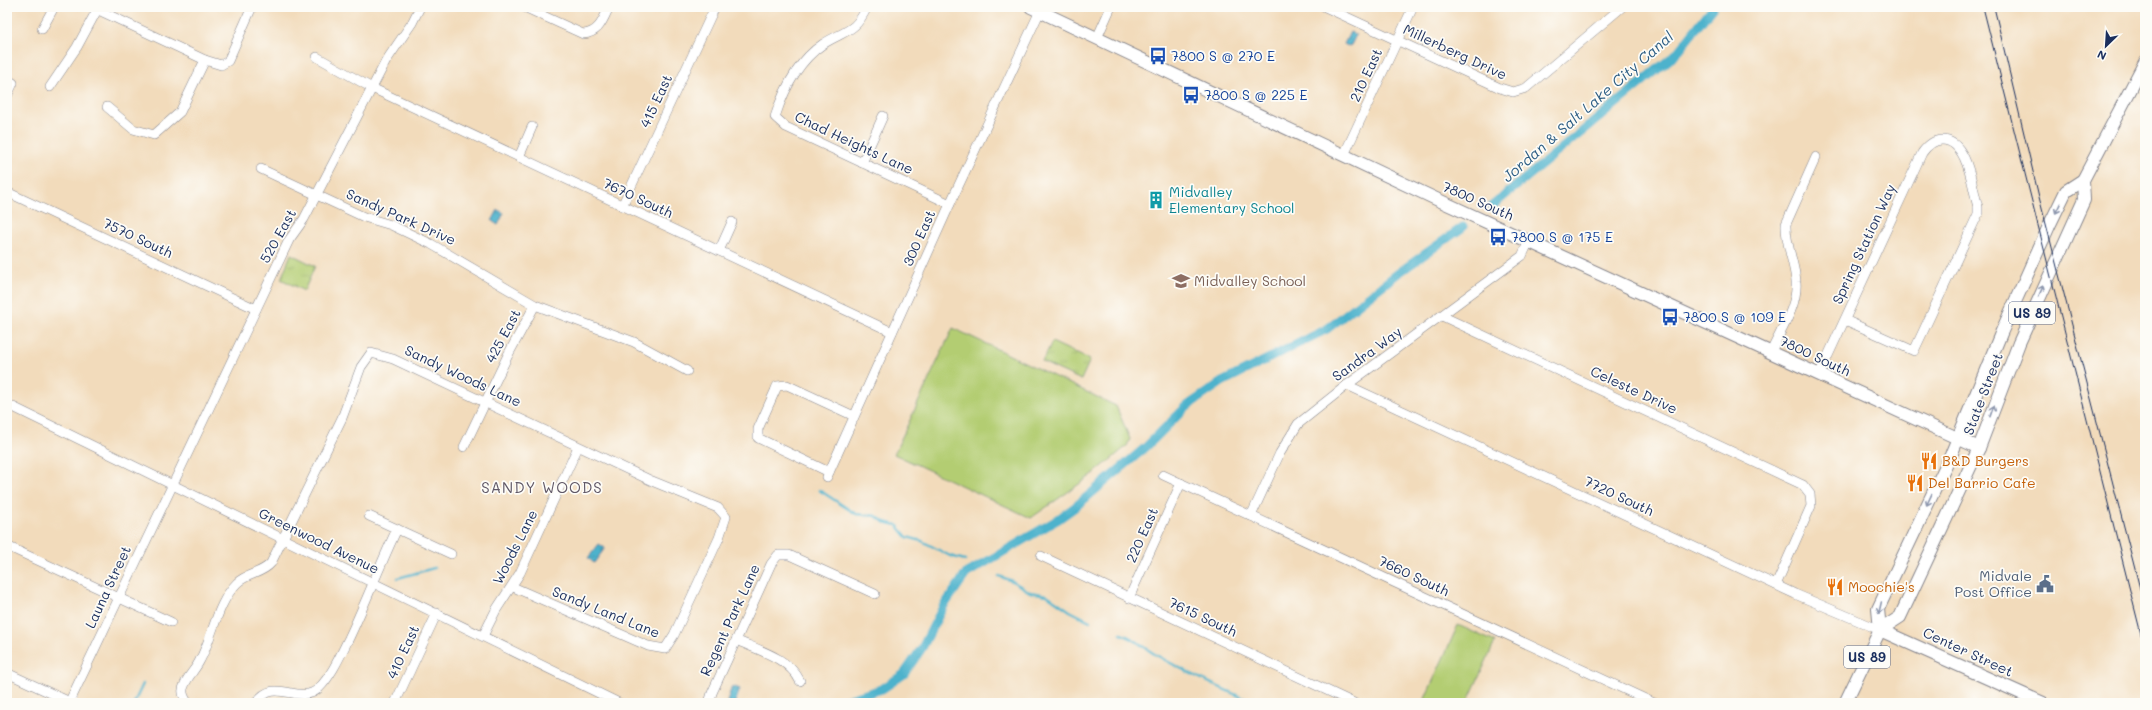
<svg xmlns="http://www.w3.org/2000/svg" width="2152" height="710" viewBox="0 0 2152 710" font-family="Mali,sans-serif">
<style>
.green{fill:#b3cd72;stroke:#677e68}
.park{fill:url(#park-tufts);stroke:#677e68}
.water{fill:url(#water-ripples);stroke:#347095}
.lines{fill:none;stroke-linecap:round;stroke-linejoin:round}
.stream{stroke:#4db2cc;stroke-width:2.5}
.canal{stroke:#4db2cc;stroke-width:9}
.minor-casing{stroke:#86858c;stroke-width:10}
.major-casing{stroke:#86858c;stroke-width:14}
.minor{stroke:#fff;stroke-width:9}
.major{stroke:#fff;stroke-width:12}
.tram{stroke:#1b2f5e;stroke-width:1}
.oneway{stroke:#8d97ae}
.labels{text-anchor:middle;stroke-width:3.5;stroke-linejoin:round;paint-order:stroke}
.shield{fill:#fdfcf7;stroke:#5f6c8c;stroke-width:1}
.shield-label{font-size:13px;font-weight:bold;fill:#1b2f5e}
.street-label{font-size:14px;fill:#1b2f5e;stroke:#fdfcf7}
.transit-label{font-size:14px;fill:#164399;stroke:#fdfcf7;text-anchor:start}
.culture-label{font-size:14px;fill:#0d838f;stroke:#fdfcf7;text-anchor:start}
.education-label{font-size:14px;fill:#785e54;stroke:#fdfcf7;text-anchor:start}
.food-label{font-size:14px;fill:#c56008;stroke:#fdfcf7;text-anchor:start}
.service-label{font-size:14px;fill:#4e5e75;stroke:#fdfcf7;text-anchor:end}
.water-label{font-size:15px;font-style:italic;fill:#2c5d84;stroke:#fdfcf7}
.neighbourhood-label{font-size:15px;letter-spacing:1px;fill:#605867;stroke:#fdfcf7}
</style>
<defs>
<pattern id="park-tufts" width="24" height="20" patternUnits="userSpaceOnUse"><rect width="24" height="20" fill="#b3cd72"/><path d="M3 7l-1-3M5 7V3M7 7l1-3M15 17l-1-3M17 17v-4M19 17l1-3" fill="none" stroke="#99b065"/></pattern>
<pattern id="water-ripples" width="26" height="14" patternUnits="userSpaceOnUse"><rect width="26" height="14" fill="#4db2cc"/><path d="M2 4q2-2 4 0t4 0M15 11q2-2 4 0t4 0" fill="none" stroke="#3f91a9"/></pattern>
</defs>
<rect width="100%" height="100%" fill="#fdfcf7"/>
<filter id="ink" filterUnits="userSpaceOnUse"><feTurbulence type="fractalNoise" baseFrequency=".025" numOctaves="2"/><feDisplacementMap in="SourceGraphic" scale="8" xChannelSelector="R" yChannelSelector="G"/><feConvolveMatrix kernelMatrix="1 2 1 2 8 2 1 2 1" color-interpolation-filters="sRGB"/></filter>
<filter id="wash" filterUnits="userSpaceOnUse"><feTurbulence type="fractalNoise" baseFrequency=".012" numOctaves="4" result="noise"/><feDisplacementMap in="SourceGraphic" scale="16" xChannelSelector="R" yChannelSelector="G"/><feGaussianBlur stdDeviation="0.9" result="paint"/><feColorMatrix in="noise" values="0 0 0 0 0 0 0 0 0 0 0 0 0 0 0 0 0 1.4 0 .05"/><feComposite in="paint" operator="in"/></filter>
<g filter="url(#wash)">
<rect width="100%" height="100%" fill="#f2dbbb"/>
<!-- green -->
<g class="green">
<path d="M953 328 1116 406 1130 439 1127 446 1092 475 1031 518 894 454Z"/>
<path d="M1458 625 1495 642 1467 703H1423Z"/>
</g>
<!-- park -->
<g class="park">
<path d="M291 254 315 266 304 291 281 279Z"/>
<path d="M1052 342 1090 360 1081 380 1042 362Z"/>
</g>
<!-- water -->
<g class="water">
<path d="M1350 32 1356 35 1350 47 1344 44Z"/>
<path d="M498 210 504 213 498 225 492 221Z"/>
<path d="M599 544 605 548 594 563 588 558Z"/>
<path d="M732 686 740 689 735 703 727 702Z"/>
</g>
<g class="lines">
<!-- stream -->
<g class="stream">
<path d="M819 490 856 514 876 516 884 522 897 525 907 537 922 541 950 556 965 560"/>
<path d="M999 576 1012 581 1030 592 1047 595 1070 611 1090 621"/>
<path d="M398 578 434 568"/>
<path d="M1121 634C1136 638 1145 649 1158 656 1189 674 1222 689 1255 703"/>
<path d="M134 703 143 684"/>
</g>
<!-- canal -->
<g class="canal">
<path d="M1492 206 1676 54 1713 7"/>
<path d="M836 703 882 689 904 674 922 648 943 607 966 574 1057 520 1075 507 1146 447 1187 406 1222 382 1327 329 1397 274 1463 227"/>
</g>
</g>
</g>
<g filter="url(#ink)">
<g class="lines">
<!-- minor casing -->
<g class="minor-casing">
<g id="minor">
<path d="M92 7 205 60 221 65 228 61 252 7"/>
<path d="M524 7 583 34C599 33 603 20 609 7"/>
<path d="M867 7C855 33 845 30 823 44 798 61 784 89 775 117L786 127 950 204"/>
<path d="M1325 7 1500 88 1513 92 1526 88 1622 7"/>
<path d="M42 29 54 7"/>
<path d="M1097 38 1111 7"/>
<path d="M317 57 372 88 892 332"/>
<path d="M7 79 13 83 7 96"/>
<path d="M50 87 77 47 97 10"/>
<path d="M107 107 133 129 154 135 180 112 205 60"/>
<path d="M1344 155 1413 7"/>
<path d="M519 157 532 127"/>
<path d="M862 163 883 116"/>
<path d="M261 169 364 217 391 225 431 244 535 305 634 342 687 371"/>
<path d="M7 192 256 309"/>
<path d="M622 206 715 7"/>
<path d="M719 251 732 222"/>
<path d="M1442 316 1803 485 1810 494 1811 506 1776 585"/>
<path d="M1771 352C1780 331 1798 306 1796 282 1795 263 1785 244 1786 224L1816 157"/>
<path d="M1819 375 1922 153C1927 146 1933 140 1942 140 1968 140 1972 187 1978 207V214L1914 351 1845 320"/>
<path d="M1347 385 1795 594 1880 630"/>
<path d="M7 404 619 703"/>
<path d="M464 447 508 355 535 305"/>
<path d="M829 472 758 438V429L775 391 777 386 787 385 854 416"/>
<path d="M1163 475 1654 703"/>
<path d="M827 477 950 204 1040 11"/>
<path d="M369 516 451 554"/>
<path d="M1251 516 1280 453 1298 424 1347 385 1522 256 1529 241"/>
<path d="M7 546 171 622"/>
<path d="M1041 556 1354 703"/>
<path d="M1129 598 1181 483"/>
<path d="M483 636 496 610 520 573 578 447"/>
<path d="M736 640C758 650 789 658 800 681"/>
<path d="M7 673 70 702"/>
<path d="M69 703 289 240 304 219 386 61 412 23 420 7"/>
<path d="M188 703C184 698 181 692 184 686 187 677 196 669 200 660 213 636 217 603 237 583 247 573 262 574 271 563L342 418 361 367 371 353 393 359 652 481 718 508 726 517 719 538 674 635 665 649 648 646 513 587"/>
<path d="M256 703C275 675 299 707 319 688 332 675 341 654 349 638 366 602 380 565 397 529"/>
<path d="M395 703 437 613"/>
<path d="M709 703 712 693 771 564 778 555H789L875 594"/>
</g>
</g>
<!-- major casing -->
<g class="major-casing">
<g id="major">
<path d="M1031 7 1434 198 1979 448"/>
<path d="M1880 630 1900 617 1946 519 1979 448 2019 343 2084 200 2083 180 2145 62"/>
<path d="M1880 630 2043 703"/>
<path d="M1845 703 1880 630 1878 609 1951 455 2002 331 2049 226 2066 191 2083 180"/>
</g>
</g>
<!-- minor -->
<use href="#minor" class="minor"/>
<!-- major -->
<use href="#major" class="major"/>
<!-- tram -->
<g class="tram">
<path d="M1983 7 2145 650"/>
<path d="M1994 7 2039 197 2145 608"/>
</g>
</g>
<!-- one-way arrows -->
<defs><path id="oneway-shaft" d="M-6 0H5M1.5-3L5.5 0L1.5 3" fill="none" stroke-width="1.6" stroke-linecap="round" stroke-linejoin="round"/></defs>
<g class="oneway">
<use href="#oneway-shaft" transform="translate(2058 208) rotate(116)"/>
<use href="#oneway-shaft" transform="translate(2041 291) rotate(-66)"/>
<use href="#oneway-shaft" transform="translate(1992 411) rotate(-70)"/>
<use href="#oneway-shaft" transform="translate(1929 500) rotate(115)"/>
<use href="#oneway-shaft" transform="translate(1880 608) rotate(103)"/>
</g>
</g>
<!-- icons -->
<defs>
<g id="bus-bare" transform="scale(1.38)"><path d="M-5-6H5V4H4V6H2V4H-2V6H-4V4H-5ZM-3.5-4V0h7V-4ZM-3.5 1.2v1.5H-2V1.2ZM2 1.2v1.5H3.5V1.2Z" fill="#1a4fb4" stroke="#fdfcf7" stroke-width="2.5" paint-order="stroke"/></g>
<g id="building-bare" transform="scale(1.38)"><path d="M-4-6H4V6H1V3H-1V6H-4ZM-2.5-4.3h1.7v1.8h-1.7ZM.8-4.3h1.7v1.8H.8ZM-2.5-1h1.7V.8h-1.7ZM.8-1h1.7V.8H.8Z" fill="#0f9aa8" stroke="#fdfcf7" stroke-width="2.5" paint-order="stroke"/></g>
<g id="school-bare" transform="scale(1.38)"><path d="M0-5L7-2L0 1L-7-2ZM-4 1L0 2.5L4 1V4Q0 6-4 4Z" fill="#8d6e63" stroke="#fdfcf7" stroke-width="2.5" paint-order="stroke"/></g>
<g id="restaurant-bare" transform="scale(1.38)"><path d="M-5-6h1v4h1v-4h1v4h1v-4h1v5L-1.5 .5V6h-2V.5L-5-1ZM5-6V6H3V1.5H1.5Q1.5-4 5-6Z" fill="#e8710a" stroke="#fdfcf7" stroke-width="2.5" paint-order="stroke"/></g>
<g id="civic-bare" transform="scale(1.38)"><path d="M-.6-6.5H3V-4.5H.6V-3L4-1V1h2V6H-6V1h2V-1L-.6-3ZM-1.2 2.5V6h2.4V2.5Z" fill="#5c6f8a" stroke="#fdfcf7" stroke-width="2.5" paint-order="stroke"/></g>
</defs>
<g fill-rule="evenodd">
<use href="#bus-bare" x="1158" y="56"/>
<use href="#bus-bare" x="1191" y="95"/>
<use href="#building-bare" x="1156" y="200"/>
<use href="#bus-bare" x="1498" y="237"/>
<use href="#school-bare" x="1181" y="281"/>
<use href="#bus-bare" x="1670" y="317"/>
<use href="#restaurant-bare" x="1929" y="461"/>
<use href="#restaurant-bare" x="1915" y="483"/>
<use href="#civic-bare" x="2045" y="584"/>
<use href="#restaurant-bare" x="1835" y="587"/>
</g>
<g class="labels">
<!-- shield labels -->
<g class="shield">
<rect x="2009" y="302" width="46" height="22" rx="3"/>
<rect x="1844" y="646" width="46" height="22" rx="3"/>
</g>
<g class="shield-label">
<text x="2032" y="318">US 89</text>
<text x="1867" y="662">US 89</text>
</g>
<!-- street labels -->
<g class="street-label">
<text transform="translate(1455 52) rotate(25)" y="5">Millerberg Drive</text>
<text transform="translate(1366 75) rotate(-65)" y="5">210 East</text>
<text transform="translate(656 101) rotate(-65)" y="5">415 East</text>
<text transform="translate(854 143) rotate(25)" y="5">Chad Heights Lane</text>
<text transform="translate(638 198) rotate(25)" y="5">7670 South</text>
<text transform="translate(1478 201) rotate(24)" y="5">7800 South</text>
<text transform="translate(401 217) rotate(24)" y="5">Sandy Park Drive</text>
<text transform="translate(278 236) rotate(-61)" y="5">520 East</text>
<text transform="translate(138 238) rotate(25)" y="5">7570 South</text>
<text transform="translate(919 238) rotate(-66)" y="5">300 East</text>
<text transform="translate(1864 244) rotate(-65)" y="5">Spring Station Way</text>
<text transform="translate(503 336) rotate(-62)" y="5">425 East</text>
<text transform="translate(1367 354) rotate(-36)" y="5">Sandra Way</text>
<text transform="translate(1815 356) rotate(25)" y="5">7800 South</text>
<text transform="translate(463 376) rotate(25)" y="5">Sandy Woods Lane</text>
<text transform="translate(1634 390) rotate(25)" y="5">Celeste Drive</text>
<text transform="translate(1983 394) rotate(-69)" y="5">State Street</text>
<text transform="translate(1619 496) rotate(25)" y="5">7720 South</text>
<text transform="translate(1142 535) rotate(-66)" y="5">220 East</text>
<text transform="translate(319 541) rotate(26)" y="5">Greenwood Avenue</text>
<text transform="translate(515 547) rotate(-63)" y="5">Woods Lane</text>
<text transform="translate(1414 576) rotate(25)" y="5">7660 South</text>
<text transform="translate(108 587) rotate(-65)" y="5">Launa Street</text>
<text transform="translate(606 612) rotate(22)" y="5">Sandy Land Lane</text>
<text transform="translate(1203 617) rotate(25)" y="5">7615 South</text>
<text transform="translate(730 620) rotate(-65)" y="5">Regent Park Lane</text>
<text transform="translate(403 652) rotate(-65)" y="5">410 East</text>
<text transform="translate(1968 652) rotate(25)" y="5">Center Street</text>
</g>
<!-- transit labels -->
<g class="transit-label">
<text x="1171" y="61">7800 S @ 270 E</text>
<text x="1204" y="100">7800 S @ 225 E</text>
<text x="1511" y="242">7800 S @ 175 E</text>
<text x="1683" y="322">7800 S @ 109 E</text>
</g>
<!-- culture labels -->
<g class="culture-label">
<text x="1169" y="197">Midvalley<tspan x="1169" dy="16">Elementary School</tspan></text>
</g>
<!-- education labels -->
<g class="education-label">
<text x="1194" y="286">Midvalley School</text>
</g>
<!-- food labels -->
<g class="food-label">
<text x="1942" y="466">B&amp;D Burgers</text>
<text x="1928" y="488">Del Barrio Cafe</text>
<text x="1848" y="592">Moochie's</text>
</g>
<!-- service labels -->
<g class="service-label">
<text x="2032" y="581">Midvale<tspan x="2032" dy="16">Post Office</tspan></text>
</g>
<!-- water labels -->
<g class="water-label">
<text transform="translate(1588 107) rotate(-41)" y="5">Jordan &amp; Salt Lake City Canal</text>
</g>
<!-- neighbourhood labels -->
<g class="neighbourhood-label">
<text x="542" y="493">SANDY WOODS</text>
</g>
</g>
<!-- margin -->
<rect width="2152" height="710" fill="none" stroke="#fdfcf7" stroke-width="24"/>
<!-- north arrow -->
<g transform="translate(2106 46) rotate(205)" stroke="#fdfcf7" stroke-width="3" paint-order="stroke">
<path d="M0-3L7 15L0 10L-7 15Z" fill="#1b2f5e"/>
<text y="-6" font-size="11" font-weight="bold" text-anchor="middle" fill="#1b2f5e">N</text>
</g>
</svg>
